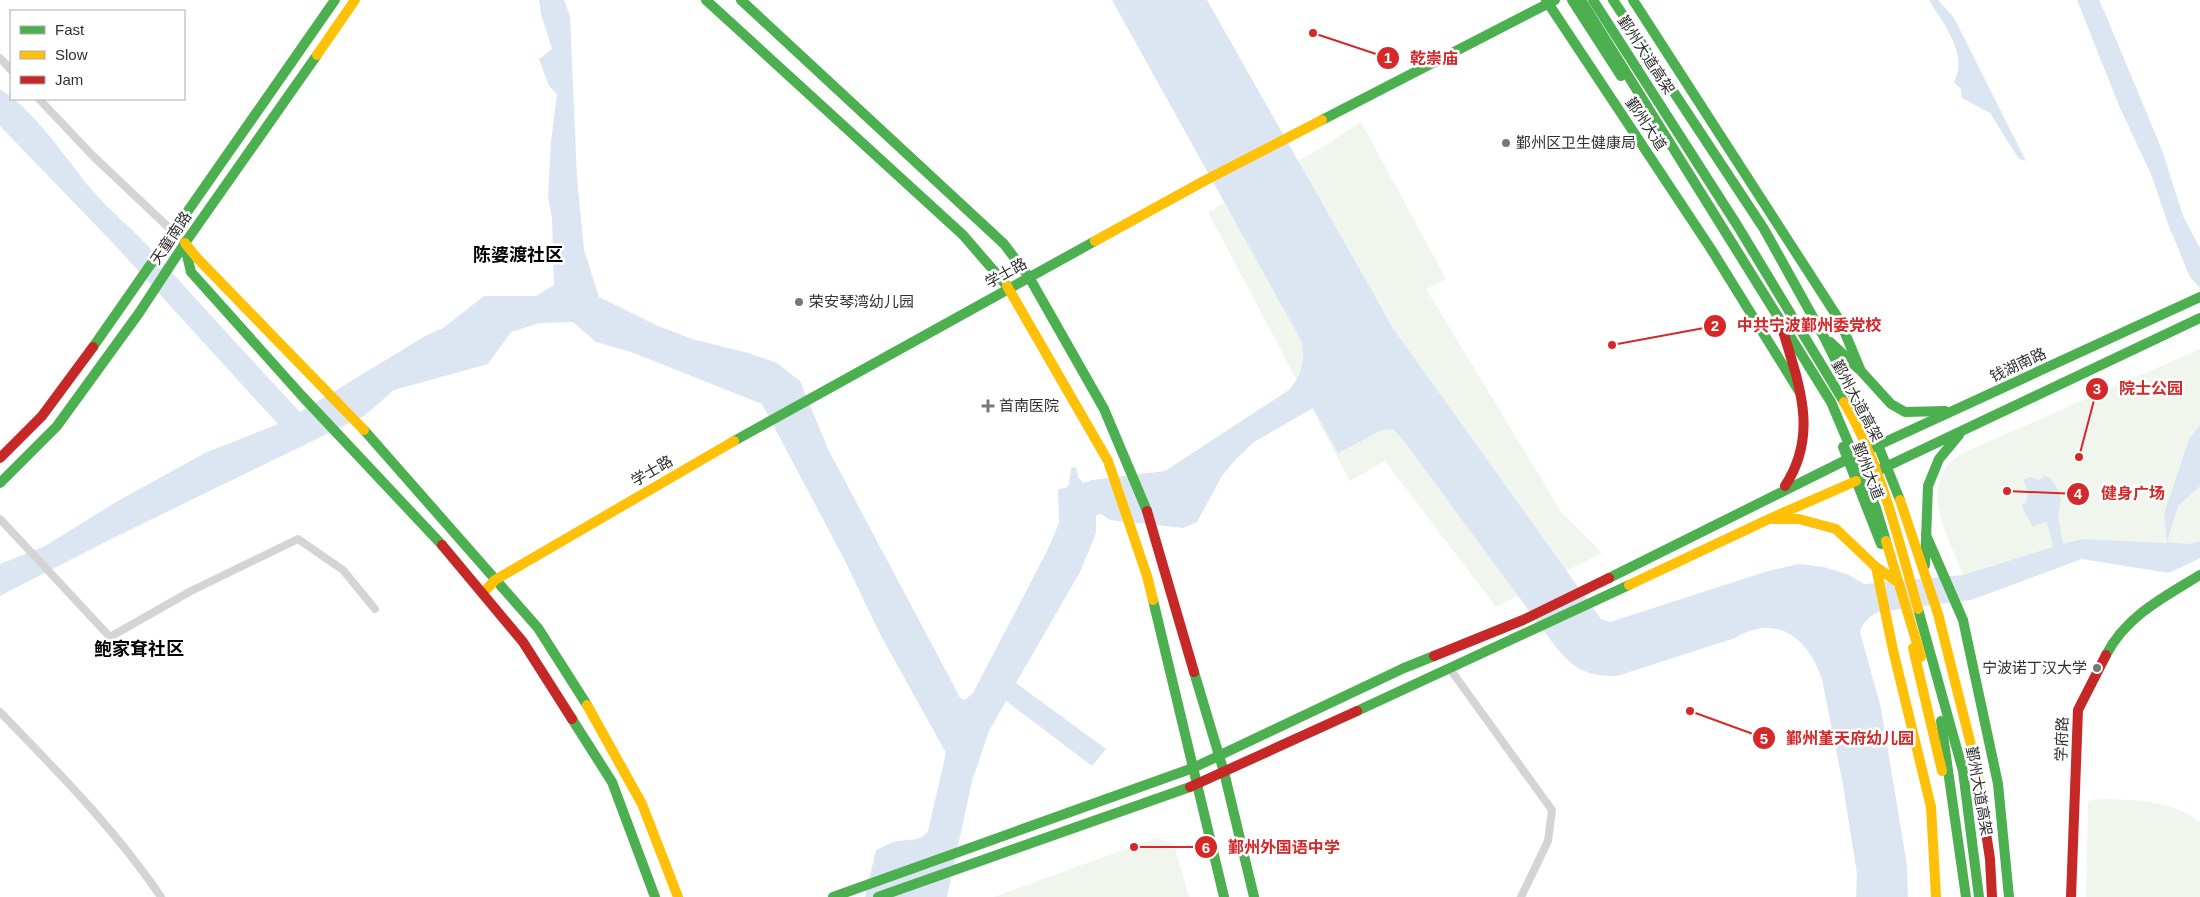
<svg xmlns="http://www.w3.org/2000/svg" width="2200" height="897" viewBox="0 0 2200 897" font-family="Helvetica,'Noto Sans SC',sans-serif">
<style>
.green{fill:#f0f5ed}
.water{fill:#dbe6f2}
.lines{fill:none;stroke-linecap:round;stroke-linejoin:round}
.street{stroke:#d4d4d4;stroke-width:8}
.fast{stroke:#4caf50;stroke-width:10}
.slow{stroke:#ffc107;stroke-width:10}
.jam{stroke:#c62828;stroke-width:10}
.poi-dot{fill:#787878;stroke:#fff;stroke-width:2}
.labels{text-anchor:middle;stroke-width:5;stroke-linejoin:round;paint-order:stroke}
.street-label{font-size:15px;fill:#303030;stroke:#fff}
.poi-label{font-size:15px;fill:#303030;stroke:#fff;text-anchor:start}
.quarter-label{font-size:18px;font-weight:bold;fill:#000;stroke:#fff}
.leader{fill:none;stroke:#d62828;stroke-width:2}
.callout-dot{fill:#d62828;stroke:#fff;stroke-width:2}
.mark-label{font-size:15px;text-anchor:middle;font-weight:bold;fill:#fff}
.callout-label{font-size:16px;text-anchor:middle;font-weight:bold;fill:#d62828;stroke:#fff;stroke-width:5;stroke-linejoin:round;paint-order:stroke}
</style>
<rect width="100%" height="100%" fill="#fff"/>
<!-- green -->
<g class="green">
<path d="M1361 122 1446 279 1426 289 1562 513 1602 553 1496 607 1385 461 1350 481 1208 212 1323 147Z"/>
<path d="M2200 349V541L2189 544 2083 539 1963 575C1951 542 1920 493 1951 462 1955 458 1962 454 1967 451Z"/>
<path d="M2101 799C2137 800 2170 800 2200 822V897H2086L2088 801Z"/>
<path d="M1156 838 1174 844 1189 897H994Z"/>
</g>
<!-- water -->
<g class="water">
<path d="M539 0H564L570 16 577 178 584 250 599 297 656 325 692 339 748 353 777 363 800 381 828 449 954 686 960 698 965 700 973 693 1047 551 1059 523 1058 489 1066 488 1069 484 1071 468 1076 467 1078 477 1083 483 1092 480 1165 471 1289 390C1302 375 1305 361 1302 342L1112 0H1207L1394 330 1601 619 1610 622 1768 571 1799 564 1824 567 1849 575 1864 584 1963 575 2053 547 2047 522 2032 526 2022 506C2030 499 2029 488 2023 480L2030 477 2039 480 2044 476 2050 478 2055 484 2061 500 2058 516 2063 544 2083 539 2167 543 2164 514 2189 439 2200 425V486L2178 506 2167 542 2189 544 2200 541V558L2169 573 2082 559 1971 600 1878 612C1870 616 1862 623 1860 632L1881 708 1907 866 1908 897H1856L1857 874 1843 785 1822 679C1808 638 1777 613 1735 638L1617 676C1586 676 1575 670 1555 646L1404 441 1393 429 1382 430 1338 453 1313 408 1254 442 1236 459 1222 476 1197 522 1183 528 1110 520 1101 514 1096 515V533L1080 572 1016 683 1106 749 1092 766 1006 701 989 731 972 781 947 897H865L876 850C883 847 891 842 898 841 910 839 920 842 928 831L946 753 880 634 843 557 762 404 631 352 596 342 573 322 540 323 511 332 488 364 394 390 364 416 109 540 0 596V564L45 546 116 502 205 453 278 424 112 242 0 126V89C34 111 61 151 86 183 103 205 126 223 145 243 196 299 248 356 300 412L427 335 443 328 484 296H536L554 285 552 219 548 196 551 142 557 94 549 86 539 59 552 49 541 14Z"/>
<path d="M1929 0H1938L1954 18 2026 161 2019 159 1990 113 1962 98 1961 89 1954 82C1969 55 1943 23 1929 0Z"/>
<path d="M2077 0H2099L2105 13 2162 150 2183 216 2200 248V288L2190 277 2168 224 2151 174 2120 108Z"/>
</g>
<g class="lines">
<!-- street -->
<g class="street">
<path d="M0 58 11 70"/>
<path d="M39 99 93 156 185 243"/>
<path d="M0 519 110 637 191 591 298 539 343 570 375 609"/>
<path d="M1450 669 1552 810 1548 841 1521 897"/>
<path d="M0 712C57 771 115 829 161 897"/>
</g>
<!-- fast -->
<g class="fast">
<path d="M706 0 963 235 1007 286"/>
<path d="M741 0 1004 244 1029 277 1104 409 1147 511"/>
<path d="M1546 0 1711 249 1799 391"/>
<path d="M1572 0 1621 76"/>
<path d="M1581 0 1831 402 1876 508 1886 541"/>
<path d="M1593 0 1737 225 1844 402"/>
<path d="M1613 0 1764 229 1824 337 1878 445 1900 500"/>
<path d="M1633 0 1840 321 1860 369"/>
<path d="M1322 120 1555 0"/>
<path d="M185 247 191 272 302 396 442 545"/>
<path d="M1830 342 1860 370 1891 404 1905 412 1945 411"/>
<path d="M93 347 335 0"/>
<path d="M364 430 538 628 587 705"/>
<path d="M734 441 1095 241"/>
<path d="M1843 447 1881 544"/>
<path d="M1872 448 2200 297"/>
<path d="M1856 481 2200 318"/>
<path d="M0 483 57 426 139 313 185 243 317 55"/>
<path d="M1926 535 1963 620 1998 784 2009 897"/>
<path d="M1925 565 1928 486 1939 459 1959 435"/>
<path d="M1609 578 1848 459"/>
<path d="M1153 600 1224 897"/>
<path d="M1918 609 1963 771 1979 897"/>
<path d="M2106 655C2126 616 2164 597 2200 575"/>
<path d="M1194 672 1224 772 1254 897"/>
<path d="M1357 711 1629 585"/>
<path d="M572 719 612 782 655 897"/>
<path d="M1941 721 1966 897"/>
<path d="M833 897 1193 768 1404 668 1434 656"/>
<path d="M878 897 1190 787"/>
</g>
<!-- slow -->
<g class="slow">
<path d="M317 55 355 0"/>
<path d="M1095 241 1204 181 1322 120"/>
<path d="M185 243 197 258 364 430"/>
<path d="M1007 286 1108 461 1147 576 1153 600"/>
<path d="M1844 402C1882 466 1898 539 1918 609"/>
<path d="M1900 500 1938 614 1977 769 1985 826"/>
<path d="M1773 519H1799L1836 529 1876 567 1895 580"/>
<path d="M1886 541 1921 657"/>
<path d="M1876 567 1893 650 1931 807 1936 897"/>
<path d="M1629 585 1769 519 1856 481"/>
<path d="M483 593 495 580 734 441"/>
<path d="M1913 648 1942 771"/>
<path d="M587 705 642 804 678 897"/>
</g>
<!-- jam -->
<g class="jam">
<path d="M1783 331C1799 385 1819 434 1785 486"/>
<path d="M0 458 42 416 93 347"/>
<path d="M1147 511 1194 672"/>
<path d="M442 545 523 642 572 719"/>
<path d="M1434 656 1523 620 1609 578"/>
<path d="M1190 787 1357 711"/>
<path d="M1985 826 1990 859 1992 897"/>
<path d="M2071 897 2078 710 2106 655"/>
</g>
</g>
<!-- markers -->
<g class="poi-dot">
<circle cx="1506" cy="143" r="5"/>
<circle cx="799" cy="302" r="5"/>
<path d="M985.5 398.5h5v5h5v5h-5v5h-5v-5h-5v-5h5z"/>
<circle cx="2097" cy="668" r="5"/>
</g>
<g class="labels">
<!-- street labels -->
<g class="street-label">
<text transform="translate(1646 55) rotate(57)" y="5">鄞州大道高架</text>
<text transform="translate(1646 124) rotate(56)" y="5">鄞州大道</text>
<text transform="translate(171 238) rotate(-56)" y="5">天童南路</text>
<text transform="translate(1006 273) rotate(-29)" y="5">学士路</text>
<text transform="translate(2018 365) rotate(-25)" y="5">钱湖南路</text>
<text transform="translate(1857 401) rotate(62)" y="5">鄞州大道高架</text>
<text transform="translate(652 471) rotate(-30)" y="5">学士路</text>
<text transform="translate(1868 471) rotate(69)" y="5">鄞州大道</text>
<text transform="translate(2062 739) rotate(-88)" y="5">学府路</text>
<text transform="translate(1979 791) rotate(80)" y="5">鄞州大道高架</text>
</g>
<!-- poi labels -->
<g class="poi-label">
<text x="1516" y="148">鄞州区卫生健康局</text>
<text x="809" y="307">荣安琴湾幼儿园</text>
<text x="999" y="411">首南医院</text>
<text x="2087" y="673" text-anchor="end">宁波诺丁汉大学</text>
</g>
<!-- quarter labels -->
<g class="quarter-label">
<text x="518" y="261">陈婆渡社区</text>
<text x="139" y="655">鲍家耷社区</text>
</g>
</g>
<!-- callouts -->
<path class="leader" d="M1313 33L1388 58M1612 345L1715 326M2079 457L2097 389M2007 491L2078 494M1690 711L1764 738M1134 847L1206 847"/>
<g class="callout-dot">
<circle cx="1313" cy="33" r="5"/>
<circle cx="1612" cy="345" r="5"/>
<circle cx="2079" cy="457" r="5"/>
<circle cx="2007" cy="491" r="5"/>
<circle cx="1690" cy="711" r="5"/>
<circle cx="1134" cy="847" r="5"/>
<circle cx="1388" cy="58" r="12"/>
<circle cx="1715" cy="326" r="12"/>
<circle cx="2097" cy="389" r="12"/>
<circle cx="2078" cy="494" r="12"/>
<circle cx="1764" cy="738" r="12"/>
<circle cx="1206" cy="847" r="12"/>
</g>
<g class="mark-label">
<text x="1388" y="63">1</text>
<text x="1715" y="331">2</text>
<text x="2097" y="394">3</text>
<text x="2078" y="499">4</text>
<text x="1764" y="744">5</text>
<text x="1206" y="853">6</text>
</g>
<g class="callout-label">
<text x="1434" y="64">乾崇庙</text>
<text x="1809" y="331">中共宁波鄞州委党校</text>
<text x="2151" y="394">院士公园</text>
<text x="2133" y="499">健身广场</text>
<text x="1850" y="744">鄞州堇天府幼儿园</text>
<text x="1284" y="853">鄞州外国语中学</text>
</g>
<!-- legend -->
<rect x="10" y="10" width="175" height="90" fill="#ffffff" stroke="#acacac"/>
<rect x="20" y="26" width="25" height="8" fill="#4caf50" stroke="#acacac"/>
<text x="55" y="35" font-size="15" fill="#303030">Fast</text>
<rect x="20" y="51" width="25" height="8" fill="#ffc107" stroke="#acacac"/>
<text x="55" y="60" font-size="15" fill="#303030">Slow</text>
<rect x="20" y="76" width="25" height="8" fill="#c62828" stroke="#acacac"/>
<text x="55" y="85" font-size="15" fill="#303030">Jam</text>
</svg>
